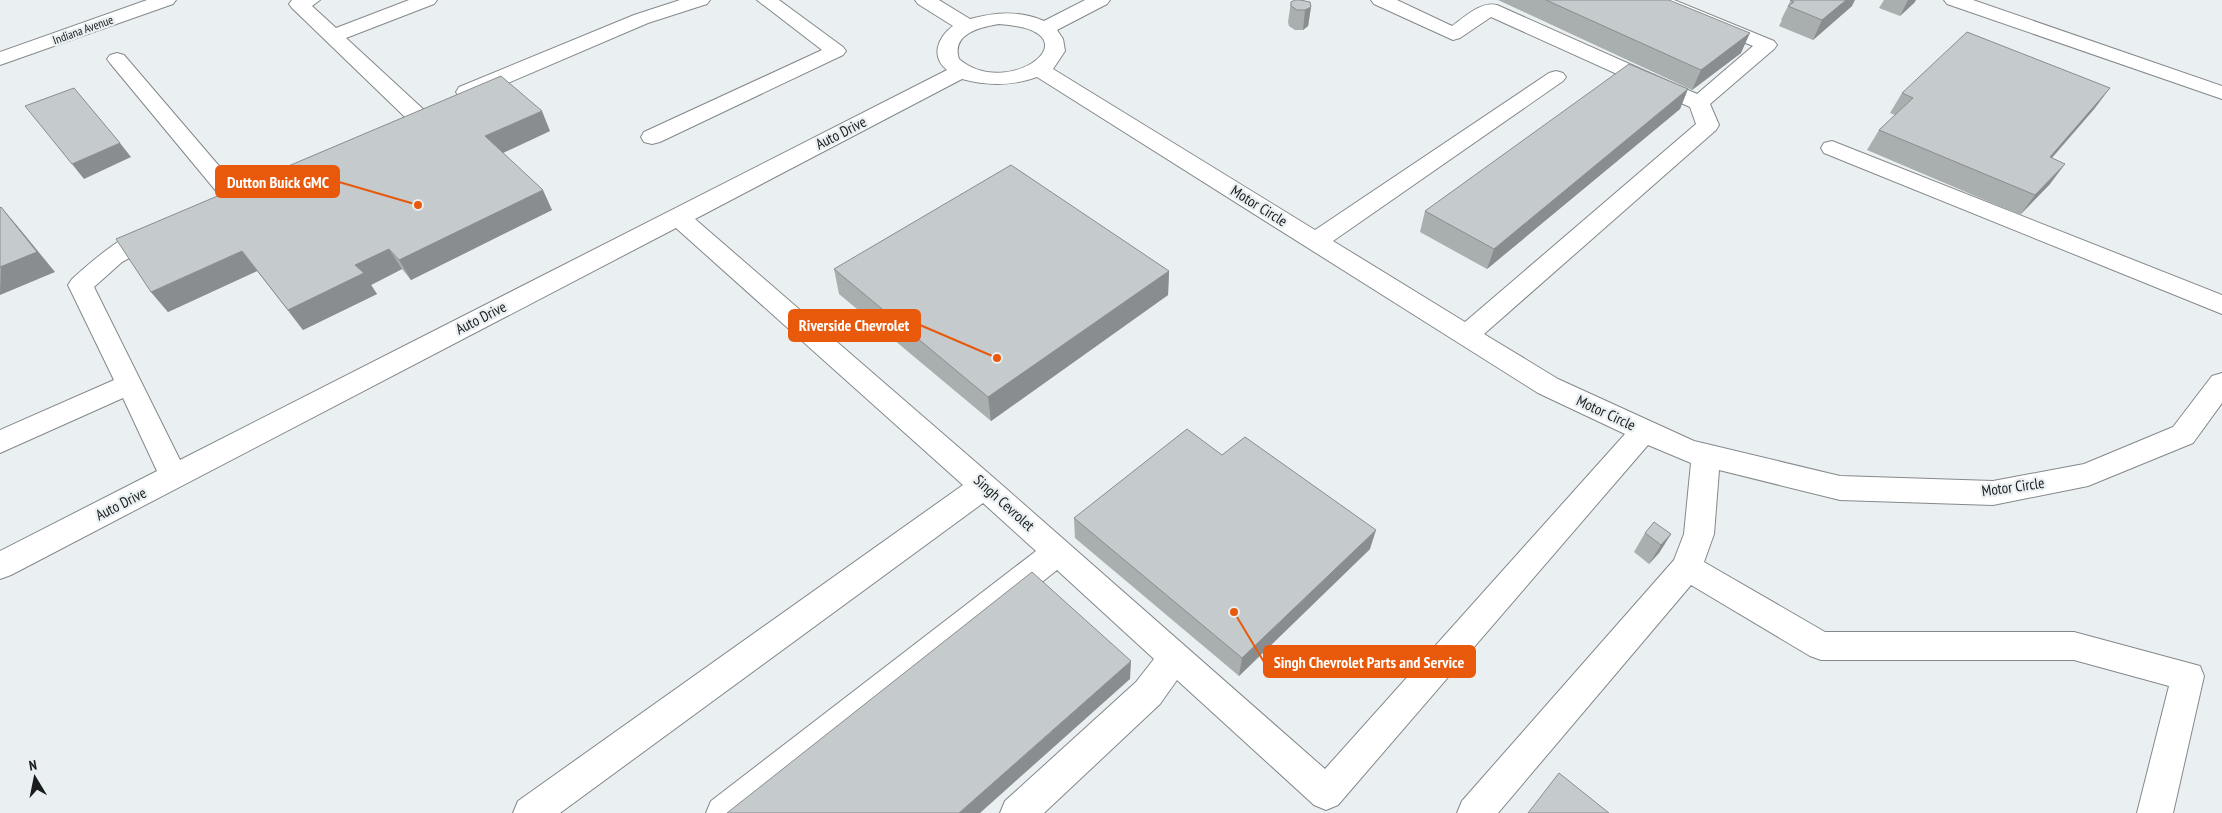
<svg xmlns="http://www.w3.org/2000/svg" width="2222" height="813" viewBox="0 0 2222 813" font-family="'PT Sans Narrow',sans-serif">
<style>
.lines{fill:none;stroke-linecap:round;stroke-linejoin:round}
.minor-casing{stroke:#84888a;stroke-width:2}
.major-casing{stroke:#84888a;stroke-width:2}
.minor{fill:#fff;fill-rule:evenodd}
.major{fill:#fff;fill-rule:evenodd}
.wall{fill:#a9aeaf}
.shaded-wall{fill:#8a8d8f}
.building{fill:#c5cacc;stroke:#8a8d8f}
.labels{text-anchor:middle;stroke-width:4.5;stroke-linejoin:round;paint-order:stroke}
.far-street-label{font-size:12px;fill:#1a1c1d;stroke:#eaeff2}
.street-label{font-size:15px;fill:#1a1c1d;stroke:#eaeff2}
.leader{fill:none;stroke:#e8590c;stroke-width:2}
.callout-dot{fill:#e8590c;stroke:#eaeff2;stroke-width:2}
.callout{fill:#e8590c;stroke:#e8590c;stroke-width:2}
.callout-label{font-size:16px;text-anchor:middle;font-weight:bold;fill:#fff}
</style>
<rect width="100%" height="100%" fill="#eaeff2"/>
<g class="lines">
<!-- minor casing -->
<g class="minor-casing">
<g id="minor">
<path d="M292 0H320L312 6 336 28 409 0H437L434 4 346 38 423 109 426 114 423 119 415 121 407 119 292 8 289 4Z"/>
<path d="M680 0H710L707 4 648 23 475 97 467 98 459 97 456 92 459 87 634 15Z"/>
<path d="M757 0H779L843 47 846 51 843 55 660 142 652 144 644 142 641 137 644 132 822 50Z"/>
<path d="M915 0H939L970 19C995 12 1020 10 1044 21L1085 0H1110L1107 4 1057 30 1063 39 1065 51 1053 69 1315 230 1549 73 1556 71 1563 73 1566 77 1563 81 1333 241 1465 322 1696 124 1690 107 1491 17 1460 38 1453 40 1374 4 1371 0H1397L1452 26C1465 17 1481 1 1497 5L1697 94 1753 46 1650 4 1647 0H1674L1774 41 1777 45 1774 49 1710 104 1719 125 1716 130 1484 334 1558 379 1694 441 1840 476 1993 481 2084 464 2173 427 2212 376 2222 373V403L2193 443 2088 486 1993 505 1840 500 1719 470 1714 534 1704 562 1825 632H2074L2200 666 2204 676 2173 813H2137L2169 686 2074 660H1821L1810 656 1691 585 1498 813H1457L1462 801 1674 560 1684 534 1691 463 1648 445 1338 805 1326 810 1314 805 1177 680 1160 704 1044 813H1000L1005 801 1136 682 1154 659 1057 570 752 813H706L711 801 1036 551 983 503 560 813H513L518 801 963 485 676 228 11 575 0 579V551L157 471 123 398 0 453V430L114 380 68 285 72 279C91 262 137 220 164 227L167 233 164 239 122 262 94 287 180 460 947 70C930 56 938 37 953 26L918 4ZM999 24C1101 31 1009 102 959 59 951 34 980 27 999 24ZM1037 77 1538 393 1625 434 1325 769 994 478 695 219 962 79C988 86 1012 86 1037 77Z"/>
<path d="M1944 0H1973L2222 86V99L1947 4Z"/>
<path d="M117 53 124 55 237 187 241 192 237 197 229 199 221 197 110 63 107 59 110 55Z"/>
<path d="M1832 141 2222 295V314L1824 153 1821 148 1824 143Z"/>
</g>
</g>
<!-- major casing -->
<g class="major-casing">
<path id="major" d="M147 0H176L173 4 0 65V52Z"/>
</g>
<!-- minor -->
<use href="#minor" class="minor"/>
<!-- major -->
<use href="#major" class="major"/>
</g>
<!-- wall -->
<g class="wall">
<path d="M1498 0H1669L1741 53 1692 90Z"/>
<path d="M1791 0 1852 6 1813 40 1779 26 1782 20H1781Z"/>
<path d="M1884 0H1916L1914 3 1900 16 1879 8Z"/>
<path d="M1291 2 1311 7 1308 26 1303 30H1295L1289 26 1288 22Z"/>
<path d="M1688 89 1680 109 1487 269 1420 232 1425 211Z"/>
<path d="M1902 93 2095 108 2052 158 2050 184 2020 215 1867 150 1879 130 1895 115 1890 113Z"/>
<path d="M550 131 503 153 552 210 411 280 402 269 371 285 377 294 303 330 257 271 168 312 151 292Z"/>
<path d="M834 269 1169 271 1168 295 991 421 839 294Z"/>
<path d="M1222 455 1370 549 1239 676 1075 538 1074 518Z"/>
<path d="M1645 533 1671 534 1659 553 1649 564 1634 552Z"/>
</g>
<!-- shaded-wall -->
<g class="shaded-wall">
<path d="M1846 0H1855L1852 6 1813 40 1822 20Z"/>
<path d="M1908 0H1916L1914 3 1900 16Z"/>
<path d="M1311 7 1308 26 1303 30 1305 10Z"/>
<path d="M1750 33 1741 53 1692 90 1701 70Z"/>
<path d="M2110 88 2095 108 2035 177 2050 157Z"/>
<path d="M1688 89 1680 109 1487 269 1494 249Z"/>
<path d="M542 111 550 131 494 157 485 136Z"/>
<path d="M120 143 131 157 84 179 72 164Z"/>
<path d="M2065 164 2050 184 2020 215 2035 195Z"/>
<path d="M543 190 552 210 411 280 399 260Z"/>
<path d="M1 207 19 228 55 272 0 295Z"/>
<path d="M389 249 402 269 371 285 377 294 303 330 288 310 355 265Z"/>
<path d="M242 251 257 271 168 312 151 292Z"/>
<path d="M1169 271 1168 295 991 421 988 397Z"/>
<path d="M1376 530 1370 549 1239 676 1242 658Z"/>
<path d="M1671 534 1659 553 1649 564 1661 545Z"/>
<path d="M1131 661 1130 679 980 813H959Z"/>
</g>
<!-- building -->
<g class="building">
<path d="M1295 0H1300L1310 2 1311 7 1305 10H1297L1291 6V2Z"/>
<path d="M1546 0H1669L1750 33 1701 70Z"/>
<path d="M1790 0H1846L1822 20 1788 6 1794 2Z"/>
<path d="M1967 32 2110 88 2050 157 2065 164 2035 195 1879 130 1913 98 1902 93Z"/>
<path d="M1629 64 1688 89 1494 249 1425 211Z"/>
<path d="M501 76 542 111 485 136 543 190 399 260 389 249 355 265 364 273 288 310 242 251 151 292 116 239Z"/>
<path d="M74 88 120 143 72 164 25 106Z"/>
<path d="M1011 165 1169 271 988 397 834 269Z"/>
<path d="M1 207 37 252 0 267V208Z"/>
<path d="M1187 429 1222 455 1245 437 1376 530 1242 658 1074 518Z"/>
<path d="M1654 522 1671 534 1661 545 1645 533Z"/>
<path d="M1032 572 1131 661 959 813H727Z"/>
<path d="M1559 773 1609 813H1528Z"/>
</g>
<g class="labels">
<!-- far-street labels -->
<g class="far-street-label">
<text transform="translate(83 30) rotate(-20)" y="4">Indiana Avenue</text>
</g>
<!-- street labels -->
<g class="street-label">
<text transform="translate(841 133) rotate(-27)" y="5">Auto Drive</text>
<text transform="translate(1259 206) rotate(32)" y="5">Motor Circle</text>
<text transform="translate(481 318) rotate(-27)" y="5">Auto Drive</text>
<text transform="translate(1606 413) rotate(25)" y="5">Motor Circle</text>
<text transform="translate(2013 487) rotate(-8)" y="5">Motor Circle</text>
<text transform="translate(1004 503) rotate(42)" y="5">Singh Cevrolet</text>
<text transform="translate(121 504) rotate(-27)" y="5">Auto Drive</text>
</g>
</g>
<!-- callouts -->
<path class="leader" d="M418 205L339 182M997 358L920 325M1234 612L1264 662"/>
<g class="callout-dot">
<circle cx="418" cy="205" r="5"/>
<circle cx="997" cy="358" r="5"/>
<circle cx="1234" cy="612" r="5"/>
</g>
<g class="callout">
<rect x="216" y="166" width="123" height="31" rx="5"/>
<rect x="789" y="310" width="131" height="31" rx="5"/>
<rect x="1264" y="646" width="211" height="31" rx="5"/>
</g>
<g class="callout-label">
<text x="278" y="188">Dutton Buick GMC</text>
<text x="854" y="331">Riverside Chevrolet</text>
<text x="1369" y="668">Singh Chevrolet Parts and Service</text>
</g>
<!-- north arrow -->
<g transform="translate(35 778) rotate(350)" stroke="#eaeff2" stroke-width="4" paint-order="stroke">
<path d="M0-4L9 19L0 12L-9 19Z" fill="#1a1c1d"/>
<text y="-8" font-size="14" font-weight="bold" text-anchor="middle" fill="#1a1c1d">N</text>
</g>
</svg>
